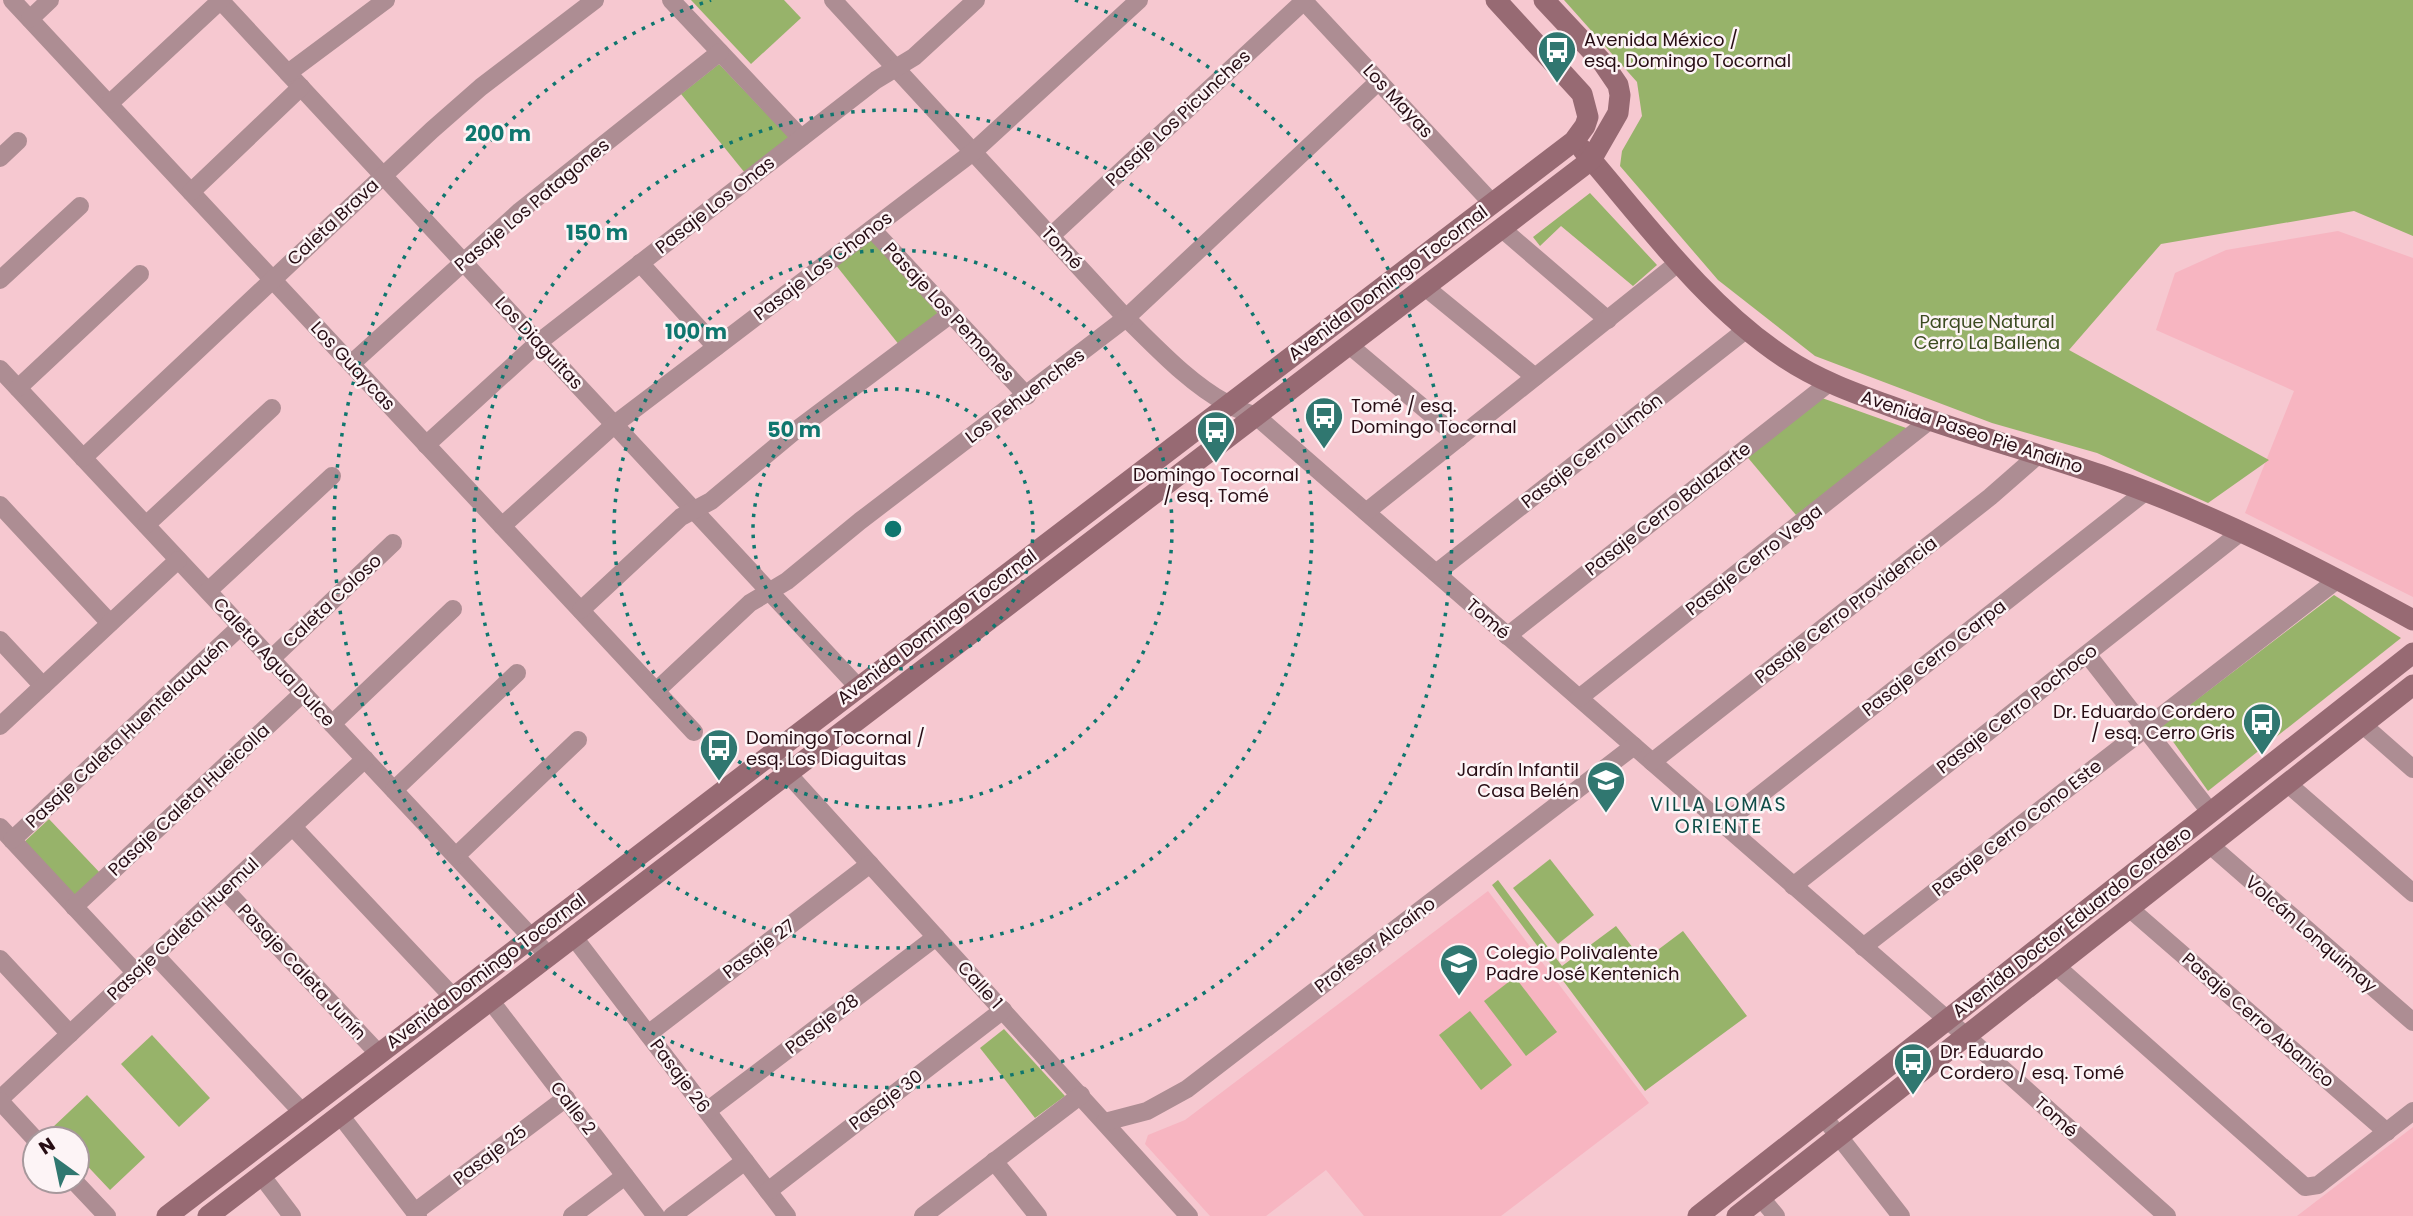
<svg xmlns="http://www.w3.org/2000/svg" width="2413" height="1216" viewBox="0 0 2413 1216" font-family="Poppins,sans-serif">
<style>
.built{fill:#f7b5c1}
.green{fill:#97b36a}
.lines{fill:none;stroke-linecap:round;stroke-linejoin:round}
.street{stroke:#ad8d93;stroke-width:18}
.secondary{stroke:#976a73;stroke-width:21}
.ring{fill:none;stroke:#0f766e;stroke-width:3.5;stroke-dasharray:3.5 7}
.labels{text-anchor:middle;stroke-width:5;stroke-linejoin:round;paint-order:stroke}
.poi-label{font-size:18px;fill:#270d14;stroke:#fdf4f6;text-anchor:start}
.street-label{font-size:18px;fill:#270d14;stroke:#fdf4f6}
.park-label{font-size:18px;fill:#3c4b21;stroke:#fdf4f6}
.neighbourhood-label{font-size:19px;letter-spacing:2px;fill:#0f4c47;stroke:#fdf4f6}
.centre{fill:#0f766e;stroke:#fdf4f6;stroke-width:3.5}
.ring-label{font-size:21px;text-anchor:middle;font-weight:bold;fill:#0f766e;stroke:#fdf4f6;stroke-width:5;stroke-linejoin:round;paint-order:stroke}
</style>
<rect width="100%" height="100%" fill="#f6c8d0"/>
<!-- built -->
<g class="built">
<path d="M2338 231 2413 258V597L2245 513 2294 391 2156 330 2175 273 2226 250Z"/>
<path d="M1488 891 1649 1103 1501 1216H1364L1326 1170 1266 1216H1210L1145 1144 1148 1135 1185 1120Z"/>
<path d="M2413 1127V1216H2297Z"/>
</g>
<!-- green -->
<g class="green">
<path d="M691 0H784L801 18 751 64Z"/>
<path d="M1564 0H2413V236L2354 211 2161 244 2069 350 2269 460 2208 503 2097 453 1992 423 1815 356 1718 280 1620 166 1622 151 1642 116 1637 82Z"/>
<path d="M719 64 791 139 745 173 681 94Z"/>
<path d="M1590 193 1657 265 1633 286 1561 226 1540 246 1533 237Z"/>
<path d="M872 238 940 316 900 346 835 264Z"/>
<path d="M1822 398 1909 429 1796 515 1744 453Z"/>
<path d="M2334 595 2401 638 2208 791 2162 726Z"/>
<path d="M49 819 102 875 74 900 21 845Z"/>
<path d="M1550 859 1594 915 1558 944 1513 888Z"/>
<path d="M1498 880 1562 966 1616 926 1643 961 1683 931 1747 1016 1645 1091 1492 885Z"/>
<path d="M1515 977 1557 1032 1526 1056 1484 1001Z"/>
<path d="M1470 1011 1512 1065 1481 1090 1439 1035Z"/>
<path d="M1004 1029 1065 1096 1035 1118 980 1048Z"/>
<path d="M152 1035 210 1098 179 1127 121 1064Z"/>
<path d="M87 1095 145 1157 110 1190 77 1155V1139H62L52 1128Z"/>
</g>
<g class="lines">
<!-- street -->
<g class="street">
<path d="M12 0 694 732"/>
<path d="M220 0 858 687"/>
<path d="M671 0 801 138"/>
<path d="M833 0 1126 318C1157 348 1188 382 1226 403 1235 409 1246 412 1256 416L1966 1036 2167 1216"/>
<path d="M1303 0 1492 203"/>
<path d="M30 19 50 0"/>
<path d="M288 73 386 0"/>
<path d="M109 104 221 0"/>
<path d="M0 158 18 141"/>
<path d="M191 192 301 87"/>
<path d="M1501 228 1608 320"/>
<path d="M872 229 1027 396"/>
<path d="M1051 236 1304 1"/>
<path d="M640 263 716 347"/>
<path d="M0 280 80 206"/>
<path d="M1425 287 1535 377"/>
<path d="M1349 345 1459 438"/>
<path d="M351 364 520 211 720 52"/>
<path d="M0 369 548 955"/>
<path d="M18 388 140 274"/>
<path d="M426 445 539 342 876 80 914 57 976 0"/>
<path d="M83 458 432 130 481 87 595 0"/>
<path d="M0 505 110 623"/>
<path d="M1366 512 1678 263"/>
<path d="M146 525 272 408"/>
<path d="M502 526 615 424 973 152 1139 0"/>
<path d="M1436 573 1747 329"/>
<path d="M208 591 332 476"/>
<path d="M581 610 681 517 711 501 791 434 951 314"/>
<path d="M1507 636 1829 383"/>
<path d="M0 640 43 686"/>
<path d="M2087 654 2211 813"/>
<path d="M271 659 393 543"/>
<path d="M656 691 750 603 787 581 860 521 1126 318 1379 81"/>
<path d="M1579 698 1929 421"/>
<path d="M332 724 453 609"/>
<path d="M2363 725 2413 769"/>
<path d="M0 726 178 560"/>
<path d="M770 754 1189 1216"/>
<path d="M1652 762 1990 497 2038 455"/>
<path d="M2288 784 2413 893"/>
<path d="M394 790 517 673"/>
<path d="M1723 824 2145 492"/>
<path d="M0 827 136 973"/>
<path d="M293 827 453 997"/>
<path d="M12 840 241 626"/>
<path d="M2210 845 2413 1022"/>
<path d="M456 856 578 740"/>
<path d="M1793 886 2241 532"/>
<path d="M225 890 379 1054"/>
<path d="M74 907 303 693"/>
<path d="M2129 908 2387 1132"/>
<path d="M573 936 787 1216"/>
<path d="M1863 947 2337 580"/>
<path d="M155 955 302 1112"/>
<path d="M0 959 70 1034"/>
<path d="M2056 966 2305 1187 2318 1185 2413 1111"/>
<path d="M490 1000 656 1216"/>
<path d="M648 1034 870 864"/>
<path d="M0 1099 365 759"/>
<path d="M0 1101 35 1139"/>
<path d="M707 1111 936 937"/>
<path d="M340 1115 418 1216"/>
<path d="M1105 1122 1147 1111 1187 1089 1634 746"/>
<path d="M1830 1125 1901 1216"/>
<path d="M994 1161 1038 1216"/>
<path d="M261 1175 292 1216"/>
<path d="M74 1181 107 1216"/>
<path d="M768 1191 1003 1010"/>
<path d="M1761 1198 1776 1216"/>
<path d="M415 1212 566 1098"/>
<path d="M572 1216 625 1176"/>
<path d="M672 1216 745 1161"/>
<path d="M923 1216 1081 1095"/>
</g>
<!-- secondary -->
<g class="secondary">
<path d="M1583 150C1646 223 1704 304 1785 358 1818 380 1854 393 1890 406 1960 432 2031 451 2101 475 2209 512 2313 565 2413 620"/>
<path d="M167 1216 1574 141 1585 126 1588 117 1582 94 1496 0"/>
<path d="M208 1216 1591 160 1618 113 1620 95 1618 85 1603 63 1544 0"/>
<path d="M1698 1216 2413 653"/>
<path d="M1737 1216 2413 685"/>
</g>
</g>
<!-- distance rings -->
<g class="ring">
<circle cx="893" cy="529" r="140"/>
<circle cx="893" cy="529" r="279"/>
<circle cx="893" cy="529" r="419"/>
<path d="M1075 0A559 559 0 1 1 711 0"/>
</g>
<!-- icons -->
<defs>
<g id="bus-pin" transform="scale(2.0125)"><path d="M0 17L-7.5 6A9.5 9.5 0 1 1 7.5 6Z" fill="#307770" stroke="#fdf4f6"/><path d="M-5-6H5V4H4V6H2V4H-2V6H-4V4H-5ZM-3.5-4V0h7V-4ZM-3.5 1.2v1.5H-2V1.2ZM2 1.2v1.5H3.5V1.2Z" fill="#fff"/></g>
<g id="school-pin" transform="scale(2.0125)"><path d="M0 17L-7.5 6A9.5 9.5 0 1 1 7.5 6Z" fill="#307770" stroke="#fdf4f6"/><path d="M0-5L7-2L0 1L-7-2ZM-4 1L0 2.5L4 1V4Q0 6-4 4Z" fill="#fff"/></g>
</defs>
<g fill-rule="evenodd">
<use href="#bus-pin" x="1557" y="50"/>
<use href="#bus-pin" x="1324" y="416"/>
<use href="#bus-pin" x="1216" y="430"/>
<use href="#bus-pin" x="2262" y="722"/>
<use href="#bus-pin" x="719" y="748"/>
<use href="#school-pin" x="1606" y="780"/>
<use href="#school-pin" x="1459" y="963"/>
<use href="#bus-pin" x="1913" y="1062"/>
</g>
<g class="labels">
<!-- poi labels -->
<g class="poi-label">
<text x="1584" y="46">Avenida México /<tspan x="1584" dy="21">esq. Domingo Tocornal</tspan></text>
<text x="1351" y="412">Tomé / esq.<tspan x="1351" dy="21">Domingo Tocornal</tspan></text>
<text x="1216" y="481" text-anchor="middle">Domingo Tocornal<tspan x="1216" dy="21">/ esq. Tomé</tspan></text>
<text x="2235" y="718" text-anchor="end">Dr. Eduardo Cordero<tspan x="2235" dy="21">/ esq. Cerro Gris</tspan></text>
<text x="746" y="744">Domingo Tocornal /<tspan x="746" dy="21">esq. Los Diaguitas</tspan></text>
<text x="1579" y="776" text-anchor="end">Jardín Infantil<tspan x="1579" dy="21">Casa Belén</tspan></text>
<text x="1486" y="959">Colegio Polivalente<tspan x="1486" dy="21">Padre José Kentenich</tspan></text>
<text x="1940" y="1058">Dr. Eduardo<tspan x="1940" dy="21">Cordero / esq. Tomé</tspan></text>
</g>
<!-- street labels -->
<g class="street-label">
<text transform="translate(1398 101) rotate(47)" y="6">Los Mayas</text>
<text transform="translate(1178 118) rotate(-43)" y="6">Pasaje Los Picunches</text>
<text transform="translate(532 205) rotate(-40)" y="6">Pasaje Los Patagones</text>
<text transform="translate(715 205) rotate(-38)" y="6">Pasaje Los Onas</text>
<text transform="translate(333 222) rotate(-43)" y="6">Caleta Brava</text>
<text transform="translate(1062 248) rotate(47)" y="6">Tomé</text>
<text transform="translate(823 266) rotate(-37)" y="6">Pasaje Los Chonos</text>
<text transform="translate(1388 283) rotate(-37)" y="6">Avenida Domingo Tocornal</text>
<text transform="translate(949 312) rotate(47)" y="6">Pasaje Los Pemones</text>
<text transform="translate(539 343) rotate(47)" y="6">Los Diaguitas</text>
<text transform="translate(353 366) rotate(47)" y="6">Los Guaycas</text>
<text transform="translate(1025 396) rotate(-37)" y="6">Los Pehuenches</text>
<text transform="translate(1972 432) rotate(18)" y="6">Avenida Paseo Pie Andino</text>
<text transform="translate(1592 451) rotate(-38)" y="6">Pasaje Cerro Limón</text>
<text transform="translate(1668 509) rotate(-38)" y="6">Pasaje Cerro Balazarte</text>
<text transform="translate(1754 560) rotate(-38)" y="6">Pasaje Cerro Vega</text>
<text transform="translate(332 601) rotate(-43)" y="6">Caleta Coloso</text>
<text transform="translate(1846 610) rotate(-38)" y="6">Pasaje Cerro Providencia</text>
<text transform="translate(1488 619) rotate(41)" y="6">Tomé</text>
<text transform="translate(937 627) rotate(-37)" y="6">Avenida Domingo Tocornal</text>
<text transform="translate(1934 658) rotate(-38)" y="6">Pasaje Cerro Carpa</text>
<text transform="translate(274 662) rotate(47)" y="6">Caleta Agua Dulce</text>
<text transform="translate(2017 709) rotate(-38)" y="6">Pasaje Cerro Pochoco</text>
<text transform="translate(127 733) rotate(-43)" y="6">Pasaje Caleta Huentelauquén</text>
<text transform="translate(189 800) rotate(-43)" y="6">Pasaje Caleta Hueicolla</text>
<text transform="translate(2017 828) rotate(-38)" y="6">Pasaje Cerro Cono Este</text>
<text transform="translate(2072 922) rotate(-38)" y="6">Avenida Doctor Eduardo Cordero</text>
<text transform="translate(183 929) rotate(-43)" y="6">Pasaje Caleta Huemul</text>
<text transform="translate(2311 934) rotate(41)" y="6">Volcán Lonquimay</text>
<text transform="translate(1375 945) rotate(-37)" y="6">Profesor Alcaíno</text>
<text transform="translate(759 949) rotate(-37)" y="6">Pasaje 27</text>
<text transform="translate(486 971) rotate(-37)" y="6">Avenida Domingo Tocornal</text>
<text transform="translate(302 972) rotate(47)" y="6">Pasaje Caleta Junín</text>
<text transform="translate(980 985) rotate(48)" y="6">Calle 1</text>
<text transform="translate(2258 1020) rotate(41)" y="6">Pasaje Cerro Abanico</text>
<text transform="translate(822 1024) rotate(-37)" y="6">Pasaje 28</text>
<text transform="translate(680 1076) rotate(53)" y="6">Pasaje 26</text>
<text transform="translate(886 1100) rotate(-37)" y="6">Pasaje 30</text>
<text transform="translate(573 1108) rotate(52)" y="6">Calle 2</text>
<text transform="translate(2056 1117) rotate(42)" y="6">Tomé</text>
<text transform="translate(490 1155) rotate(-37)" y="6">Pasaje 25</text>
</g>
<!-- park labels -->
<g class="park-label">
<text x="1987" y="328">Parque Natural<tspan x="1987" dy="21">Cerro La Ballena</tspan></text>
</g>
<!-- neighbourhood labels -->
<g class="neighbourhood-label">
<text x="1719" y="811">VILLA LOMAS<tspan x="1719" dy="22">ORIENTE</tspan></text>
</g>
</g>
<circle cx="893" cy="529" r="10" class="centre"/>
<g class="ring-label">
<text x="498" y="141">200 m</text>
<text x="597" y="240">150 m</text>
<text x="696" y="339">100 m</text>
<text x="794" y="437">50 m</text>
</g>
<!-- north arrow -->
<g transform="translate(56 1160) rotate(327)"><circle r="33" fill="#fdf4f6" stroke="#a7989c" stroke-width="2"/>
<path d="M0-5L12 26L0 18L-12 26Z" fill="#307770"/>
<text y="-10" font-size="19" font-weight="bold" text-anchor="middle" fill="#270d14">N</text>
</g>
</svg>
